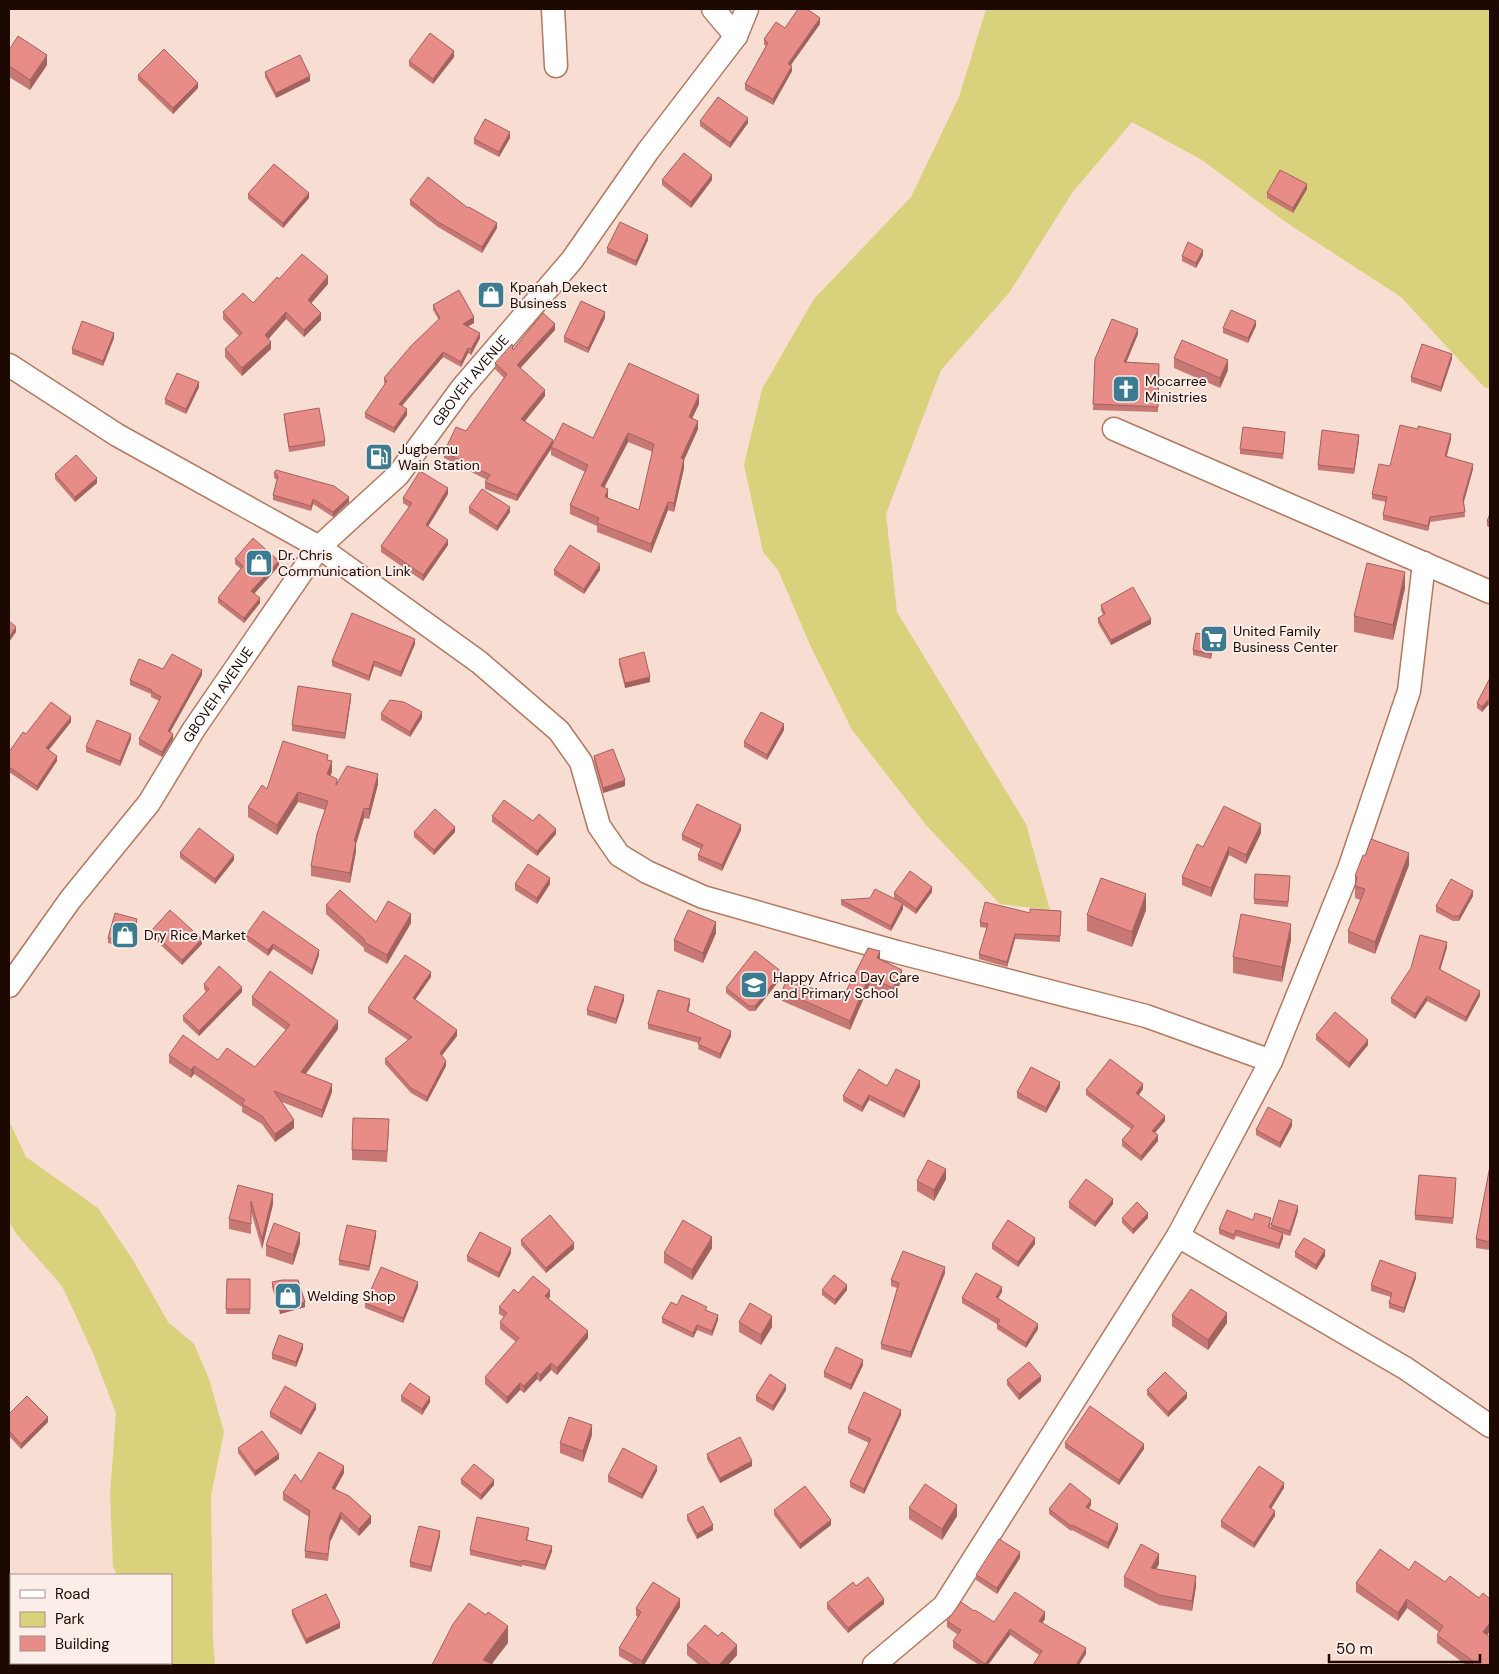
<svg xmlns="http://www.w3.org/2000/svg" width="1499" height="1674" viewBox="0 0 1499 1674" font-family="'DM Sans',sans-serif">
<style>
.green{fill:#dad17c}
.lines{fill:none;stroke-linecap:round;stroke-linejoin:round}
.street-casing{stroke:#b4785f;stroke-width:25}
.street{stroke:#fff;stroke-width:22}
.wall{fill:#c77874;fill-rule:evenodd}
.shaded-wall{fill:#a2625e}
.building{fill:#e78c87;stroke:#a2625e;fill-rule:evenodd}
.labels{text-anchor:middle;stroke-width:4;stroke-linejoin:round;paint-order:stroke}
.poi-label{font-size:14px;fill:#1e0802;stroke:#fbede8;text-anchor:start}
.street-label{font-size:14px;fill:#1e0802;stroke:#fbede8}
</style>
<rect width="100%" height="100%" fill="#f8ddd2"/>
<!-- green -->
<g class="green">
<path d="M986 9H1490V389L1484 387 1401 297 1287 223 1202 160 1132 122 1072 193 1009 293 941 370 886 514 897 612 1026 824 1050 910 1000 904 926 825 852 730 811 647 778 570 763 552 744 465 762 389 814 299 911 197 959 97Z"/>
<path d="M9 1121 26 1157 98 1208 133 1260 168 1322 194 1344 209 1379 224 1432 211 1496 213 1638 215 1665H140L139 1663H171V1575H117L113 1566 110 1494 116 1413 93 1353 62 1286 18 1236 9 1222Z"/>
</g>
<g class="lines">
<!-- street casing -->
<g class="street-casing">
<g id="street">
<path d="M553 9 556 66"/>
<path d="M713 9 736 36"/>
<path d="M9 365 117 435 319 547 479 662 559 731 581 762 599 826 619 855 647 872 703 897 897 952 1146 1016 1271 1061"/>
<path d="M1114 429 1490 592"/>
<path id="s1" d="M9 986 70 900 149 803 194 729 319 547 398 475 462 388 572 260 648 151 736 36 747 9"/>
<path d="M1178 1236 1405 1368 1490 1426"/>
<path d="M874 1665 944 1606 1178 1236 1271 1061 1349 869 1409 691 1424 563"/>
</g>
</g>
<!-- street -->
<use href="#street" class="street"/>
</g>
<!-- wall -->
<g class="wall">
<path d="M820 24 790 66 792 71 773 105 745 90V84L766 46 764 45V39L785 28Z"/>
<path d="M9 50 47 65 30 90 9 77Z"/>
<path d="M454 57 433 84 409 66V61Z"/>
<path d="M265 72 310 81 276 98 265 77Z"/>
<path d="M138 75 198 88 173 114 138 80Z"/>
<path d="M700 121 748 123 730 148 700 126Z"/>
<path d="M510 138 499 157 474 144V139Z"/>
<path d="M662 180H712L691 208 662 185Z"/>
<path d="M1307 189 1293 213 1267 198V193Z"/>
<path d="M248 194 309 198 283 228 248 199Z"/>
<path d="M410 200 468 208 497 228 482 253 438 227 410 205Z"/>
<path d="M648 240 636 266 607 253V248Z"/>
<path d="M1203 255 1196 268 1182 261V256Z"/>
<path d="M279 279 328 284 311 303 321 320 304 337 286 319 268 339 271 349 242 376 225 357V349L239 336 223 319V312L253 303Z"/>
<path d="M433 305 474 323 468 326 480 338 471 355 468 353 461 367 443 357 402 406 407 415 394 433 365 418V413L385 384 384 383V378L439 320 433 310Z"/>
<path d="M605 318 588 353 564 342V337Z"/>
<path d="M1256 326 1248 343 1223 333V328Z"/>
<path d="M555 330 520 368 545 396 525 421 553 443 593 438 699 404 692 418 698 429 684 460V468L674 512 668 510 651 553 597 532V526L570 514V505L585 472 551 455V449L517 501 485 489V482L487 480 444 458V452L466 431 504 378 495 369V363L513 350ZM628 442 653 452 639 510 608 498 604 487Z"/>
<path d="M1138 334 1126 362 1159 364 1158 412 1093 410 1095 359Z"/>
<path d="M114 338 103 366 72 354V349Z"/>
<path d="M1174 358 1228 370 1220 388 1174 368Z"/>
<path d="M1452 359 1441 392 1411 382V377Z"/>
<path d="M199 387 186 414 165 404V399Z"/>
<path d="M284 414 325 441V446L289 452 284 419Z"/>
<path d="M1285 437 1283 459 1240 454V449Z"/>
<path d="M1451 439 1447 456 1473 469 1464 502 1465 517 1430 522 1428 531 1383 520V515L1386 502 1372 499V494L1390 466Z"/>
<path d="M1359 440 1354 474 1318 470V465Z"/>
<path d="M274 473 349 502 333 517 313 504 311 511 273 500V495L277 480 274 478Z"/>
<path d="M55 474 97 483 75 502 55 479Z"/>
<path d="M448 494 428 526 448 545 423 581 381 552V546L409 507 403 503V498Z"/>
<path d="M469 507 510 512 497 531 469 513Z"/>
<path d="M1490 514V528L1487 526V521Z"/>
<path d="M235 559 279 566 254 594 260 603 244 623 218 603V598L241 569 235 564Z"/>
<path d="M554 570H600L584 594 554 575Z"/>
<path d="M1405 588 1393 640 1354 632V616Z"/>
<path d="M1101 605 1151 624 1111 645 1098 623V618L1103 615 1101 610Z"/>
<path d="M1214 642 1211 659 1193 655V650Z"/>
<path d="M415 644 401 677 374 666 369 681 332 666V661Z"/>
<path d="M619 659 650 682 625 688 619 664Z"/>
<path d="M163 669 202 675 170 732 173 739 162 757 139 745V739L159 701 151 697V694L130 685V680Z"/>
<path d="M1490 678V706L1488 705 1482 712 1477 708V703Z"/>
<path d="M351 699 345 739 292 731V725Z"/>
<path d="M381 714 422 718 410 737 381 720Z"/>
<path d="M71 722 49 750 57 761 37 791 9 772V752L26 734Z"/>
<path d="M784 730 767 760 744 747V742Z"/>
<path d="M131 739 120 766 86 752V747Z"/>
<path d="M594 756 625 786 603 793 594 762Z"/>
<path d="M328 760 332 772 330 776 337 783 378 784 369 819 364 818 356 844V851L350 883 311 876V866L325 810 298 802 277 835 248 817V807L267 789Z"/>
<path d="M492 816 533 821 556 834 537 856 492 822Z"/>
<path d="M741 830 722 871 698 860V855L701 849 682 840V835Z"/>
<path d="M414 832H455L434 855 414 837Z"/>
<path d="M1261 833 1246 864 1229 855 1211 897 1182 885V877L1203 847Z"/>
<path d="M180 853 234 860 215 884 180 858Z"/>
<path d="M1365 856 1409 865 1375 954 1348 943V931L1360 900 1355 898V876Z"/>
<path d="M1290 881 1288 907 1254 904V899Z"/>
<path d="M515 884H550L537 904 515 890Z"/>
<path d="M932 892 916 914 903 905V909L891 931 841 905V900H896L894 898V893Z"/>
<path d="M1473 896 1459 921H1453L1436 912V906Z"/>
<path d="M326 905 376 922 411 923 387 964 364 951V948L326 914Z"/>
<path d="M1146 910 1132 947 1087 931V915Z"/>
<path d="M1061 911 1060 942 1015 939 1007 967 979 959V954L987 928 980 927V922L1030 913Z"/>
<path d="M137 925 130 949 108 943V938Z"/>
<path d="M151 931 202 944 182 965 151 936Z"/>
<path d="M716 933 703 963 674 951V940Z"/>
<path d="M246 935 319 955 312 975 273 949 268 956 246 940Z"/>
<path d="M1291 940 1282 982 1233 973V957Z"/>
<path d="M1447 947 1440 969 1480 996 1466 1022 1427 1001 1415 1019 1391 1003V998Z"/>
<path d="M880 960 902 980 893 998 869 986 850 1030 782 1001V991L843 997Z"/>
<path d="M431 977 415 999 457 1036 442 1055 446 1066 427 1102 411 1093 385 1064V1059L408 1040 368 1013V1008Z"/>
<path d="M782 977 755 1011H749L726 993V988Z"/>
<path d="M204 984 242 992 199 1036 183 1021V1016L206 992 204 989Z"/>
<path d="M252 997 338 1029 306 1074 332 1092 322 1118 282 1102 294 1128 275 1142 262 1124 242 1112V1107L194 1074 191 1078 169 1063V1055L218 1060 255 1067 286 1030 252 1005Z"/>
<path d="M624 1000 616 1024 587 1015V1010Z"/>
<path d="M690 1004 688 1012 731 1036 720 1059 698 1049 699 1043 648 1029V1024Z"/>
<path d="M1316 1035 1368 1045 1349 1068 1316 1040Z"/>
<path d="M887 1086 920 1087 904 1118 869 1100 862 1112 843 1101V1096Z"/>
<path d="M1060 1088 1046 1113 1017 1098V1092Z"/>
<path d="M1143 1089 1139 1095 1165 1121 1155 1133 1158 1141 1141 1161 1122 1146V1140L1131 1129 1086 1095V1090Z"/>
<path d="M1292 1126 1280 1148 1256 1135V1130Z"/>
<path d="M389 1129 387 1162 352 1160V1150Z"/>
<path d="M1490 1166V1250L1476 1248V1239Z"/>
<path d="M946 1179 934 1201 917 1191V1181Z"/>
<path d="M1456 1183 1453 1224 1415 1220V1215Z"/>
<path d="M238 1185 273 1204 262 1249 251 1212V1234L229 1229V1219Z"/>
<path d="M1069 1202 1113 1204 1095 1227 1069 1208Z"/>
<path d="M1298 1211 1290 1236 1283 1234V1238L1279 1249 1236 1236 1234 1240 1219 1234V1229L1253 1220 1271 1223 1270 1227 1271 1228V1225Z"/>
<path d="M1122 1218H1148L1133 1234 1122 1223Z"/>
<path d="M376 1236 369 1271 339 1265V1260Z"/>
<path d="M521 1240 574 1249 546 1273 521 1245Z"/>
<path d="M300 1243 293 1265 266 1256V1245Z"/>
<path d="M992 1244H1035L1018 1267 992 1249Z"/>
<path d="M712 1248 692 1280 664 1263V1253Z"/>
<path d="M1295 1252 1325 1256 1316 1270 1295 1257Z"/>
<path d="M511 1253 499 1278 467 1261V1256Z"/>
<path d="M945 1273 911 1358 881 1349V1344L897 1288 891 1286V1280Z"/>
<path d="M1416 1278 1404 1313 1389 1308V1303L1391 1297 1371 1291V1285Z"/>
<path d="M227 1279H250V1314H226Z"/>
<path d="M272 1282 305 1307 280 1314 272 1287Z"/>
<path d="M418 1287 403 1323 365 1308V1303Z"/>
<path d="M822 1290H847L835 1305 822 1295Z"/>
<path d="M1002 1292 998 1298 1038 1329 1026 1348 997 1329V1324L962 1303V1298Z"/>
<path d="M518 1293 550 1297 548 1298 588 1338 557 1375 551 1370 540 1382 537 1379 524 1393 520 1390 507 1404 485 1384V1377L516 1342 500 1329V1322L504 1317 499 1314V1307Z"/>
<path d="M677 1305 707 1310 718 1320 712 1336 697 1330 693 1338 662 1323V1318Z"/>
<path d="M1172 1315 1227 1323 1208 1350 1172 1326Z"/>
<path d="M739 1322 772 1327 761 1345 739 1332Z"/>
<path d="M303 1349 296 1367 272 1359V1354Z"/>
<path d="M863 1365 851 1390 824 1377V1372Z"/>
<path d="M1007 1380 1041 1381 1019 1400 1007 1385Z"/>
<path d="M786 1390 773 1411 756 1401V1396Z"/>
<path d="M1147 1390 1187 1398 1168 1417 1147 1395Z"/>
<path d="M401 1396 430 1402 422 1415 401 1401Z"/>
<path d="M316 1409 301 1435 270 1417V1412Z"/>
<path d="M9 1414 48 1422 21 1449 9 1436Z"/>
<path d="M901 1415 864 1494 850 1487V1482L869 1443 848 1433V1428Z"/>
<path d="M592 1435 583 1462 560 1453V1443Z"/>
<path d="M1065 1443 1144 1449 1119 1485 1065 1448Z"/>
<path d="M238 1448 279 1459 255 1476 238 1453Z"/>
<path d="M707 1454 752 1466 720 1483 707 1459Z"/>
<path d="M657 1471 642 1499 608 1482V1476Z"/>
<path d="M344 1473 335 1489 371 1523 359 1536 341 1519 330 1542 328 1561 305 1558V1551L309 1517 283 1500V1493L301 1482Z"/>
<path d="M461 1479 494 1485 481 1500 461 1484Z"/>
<path d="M1284 1488 1271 1508 1275 1516 1254 1548 1221 1527V1521Z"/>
<path d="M1091 1505 1089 1508 1118 1529 1108 1549 1072 1530 1071 1531 1049 1514V1509Z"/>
<path d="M909 1508 957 1516 942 1540 909 1519Z"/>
<path d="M774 1510 831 1525 800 1549 774 1515Z"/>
<path d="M687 1515 713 1530 697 1539 687 1520Z"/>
<path d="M529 1533 527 1541 552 1551 545 1570 522 1565V1567L470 1555V1550Z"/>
<path d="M440 1536 431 1572 410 1567V1562Z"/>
<path d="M1020 1558 997 1594 976 1580V1575Z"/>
<path d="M1159 1564 1156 1569 1196 1586 1192 1611 1159 1605 1124 1587V1577Z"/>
<path d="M1409 1570 1445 1582 1479 1598 1490 1599V1631L1487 1635 1490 1665H1466L1437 1643V1635L1439 1632 1407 1608 1398 1621 1356 1592V1583Z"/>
<path d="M856 1586 884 1604 848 1633 827 1609V1603Z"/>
<path d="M680 1607 644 1665H635L619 1656V1648L638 1617 636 1616V1608Z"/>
<path d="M292 1610 340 1628 306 1644 292 1615Z"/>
<path d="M974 1611 994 1622 1045 1619 1042 1623 1086 1654 1039 1655 1010 1635 988 1665H979L953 1648V1641L958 1635 947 1627V1621Z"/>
<path d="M687 1645 737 1655 728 1665H699L687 1655Z"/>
</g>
<!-- shaded-wall -->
<g class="shaded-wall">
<path d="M820 18V24L788 69V64Z"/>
<path d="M454 51V57L433 84V79Z"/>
<path d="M47 55V65L30 90V80Z"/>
<path d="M792 66V71L773 105V99Z"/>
<path d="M310 76V81L276 98V93Z"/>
<path d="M198 83V88L173 114V108Z"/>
<path d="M748 118V123L730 148V143Z"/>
<path d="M510 132V138L499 157V152Z"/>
<path d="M712 175V180L691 208V202Z"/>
<path d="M1307 184V189L1293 213V208Z"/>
<path d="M309 193V198L283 228V223Z"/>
<path d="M497 223V228L482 253V247Z"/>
<path d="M648 235V240L636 266V261Z"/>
<path d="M1203 250V255L1196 268V263Z"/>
<path d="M328 276V284L308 307V300Z"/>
<path d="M286 312V319L265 343V335Z"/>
<path d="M605 312V318L588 353V348Z"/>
<path d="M321 313V320L304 337V330Z"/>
<path d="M474 317V323L463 329V324Z"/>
<path d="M1256 321V326L1248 343V338Z"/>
<path d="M555 324V330L517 372V365Z"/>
<path d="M1138 329V334L1124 368V362Z"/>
<path d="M114 333V338L103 366V361Z"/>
<path d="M480 333V338L471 355V349Z"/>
<path d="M271 342V349L242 376V368Z"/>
<path d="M468 348V353L461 367V362Z"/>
<path d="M443 352V357L399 409V404Z"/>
<path d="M1452 354V359L1441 392V387Z"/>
<path d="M1228 360V370L1220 388V378Z"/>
<path d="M199 382V387L186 414V409Z"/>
<path d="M545 390V396L521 426V419Z"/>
<path d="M699 395V404L689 425V417Z"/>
<path d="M407 409V415L394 433V428Z"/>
<path d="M698 421V429L684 460V468L674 512V503L681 458Z"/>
<path d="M628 433V442L601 494V486Z"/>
<path d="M1451 434V439L1445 461V456Z"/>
<path d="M1359 435V440L1354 474V469Z"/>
<path d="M553 440V446L551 447V449L517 501V495Z"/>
<path d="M1473 464V469L1463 504V499Z"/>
<path d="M97 478V483L75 502V497Z"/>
<path d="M448 488V494L426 530V525Z"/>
<path d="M608 489V498L605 506V497Z"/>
<path d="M349 497V502L333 517V512Z"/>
<path d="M313 499V504L311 511V506Z"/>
<path d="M668 502V510L651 553V544Z"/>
<path d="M510 507V512L497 531V526Z"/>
<path d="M1430 517V522L1428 531V526Z"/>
<path d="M448 540V545L423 581V575Z"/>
<path d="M279 561V566L251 597V591Z"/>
<path d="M600 564V570L584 594V589Z"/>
<path d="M1405 572V588L1393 640V625Z"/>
<path d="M260 598V603L244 623V618Z"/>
<path d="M1151 619V624L1111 645V640Z"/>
<path d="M16 627V632L9 642V637Z"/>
<path d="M1214 636V642L1211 659V654Z"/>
<path d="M415 639V644L401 677V672Z"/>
<path d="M374 661V666L369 681V676Z"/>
<path d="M202 670V675L168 736V731Z"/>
<path d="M650 677V682L625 688V683Z"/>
<path d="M351 694V699L345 739V733Z"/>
<path d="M1488 700V705L1482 712V707Z"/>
<path d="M422 712V718L410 737V732Z"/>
<path d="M71 717V722L46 753V748Z"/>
<path d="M784 724V730L767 760V755Z"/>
<path d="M131 734V739L120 766V761Z"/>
<path d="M173 734V739L162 757V752Z"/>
<path d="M57 756V761L37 791V786Z"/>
<path d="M332 761V772L327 784V774Z"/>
<path d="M378 774V784L369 819V809Z"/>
<path d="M625 780V786L603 793V788Z"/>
<path d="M298 792V802L277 835V825Z"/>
<path d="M364 808V818L356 844V851L350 883V873L354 841Z"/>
<path d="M1261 824V833L1246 864V855Z"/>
<path d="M741 825V830L722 871V865Z"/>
<path d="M455 827V832L434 855V850Z"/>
<path d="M556 829V834L537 856V851Z"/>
<path d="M1229 847V855L1211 897V888Z"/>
<path d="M1409 853V865L1375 954V942Z"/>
<path d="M234 855V860L215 884V879Z"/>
<path d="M550 878V884L537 904V898Z"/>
<path d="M932 887V892L916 914V909Z"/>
<path d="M1473 891V896L1459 921V916Z"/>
<path d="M1146 894V910L1132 947V932Z"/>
<path d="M903 903V909L891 931V926Z"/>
<path d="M411 914V923L387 964V955Z"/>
<path d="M137 919V925L130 949V944Z"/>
<path d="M716 922V933L703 963V953Z"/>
<path d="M1291 924V940L1282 982V967Z"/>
<path d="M1015 934V939L1007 967V962Z"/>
<path d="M202 939V944L182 965V960Z"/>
<path d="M1447 942V947L1439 974V969Z"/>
<path d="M273 944V949L268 956V950Z"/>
<path d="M319 950V955L312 975V970Z"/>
<path d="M880 951V961L877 958Z"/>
<path d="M902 970V980L893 998V988Z"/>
<path d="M431 972V977L413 1003V998Z"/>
<path d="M782 972V977L755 1011V1006Z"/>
<path d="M869 977V986L850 1030V1021Z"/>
<path d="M242 987V992L199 1036V1031Z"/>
<path d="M1480 991V996L1466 1022V1017Z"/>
<path d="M624 995V1000L616 1024V1019Z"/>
<path d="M1427 996V1001L1415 1019V1014Z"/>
<path d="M690 999V1004L687 1016V1011Z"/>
<path d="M338 1021V1029L301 1080V1072Z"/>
<path d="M457 1030V1036L440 1058V1053Z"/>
<path d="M731 1031V1036L720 1059V1054Z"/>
<path d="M1368 1040V1045L1349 1068V1063Z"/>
<path d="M446 1061V1066L427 1102V1097Z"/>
<path d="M194 1066V1074L191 1078V1070Z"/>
<path d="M920 1081V1087L904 1118V1113Z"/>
<path d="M1060 1082V1088L1046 1113V1108Z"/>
<path d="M332 1084V1092L322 1118V1110Z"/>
<path d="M1143 1084V1089L1136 1098V1093Z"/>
<path d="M869 1095V1100L862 1112V1107Z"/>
<path d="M1165 1116V1121L1152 1136V1131Z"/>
<path d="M294 1120V1128L275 1142V1134Z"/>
<path d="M1292 1120V1126L1280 1148V1143Z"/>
<path d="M1158 1135V1141L1141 1161V1156Z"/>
<path d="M946 1169V1179L934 1201V1190Z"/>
<path d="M273 1194V1204L262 1249V1239Z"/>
<path d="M1113 1199V1204L1095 1227V1222Z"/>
<path d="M1298 1206V1211L1290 1236V1231Z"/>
<path d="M1148 1213V1218L1133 1234V1229Z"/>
<path d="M376 1231V1236L369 1271V1266Z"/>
<path d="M300 1233V1243L293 1265V1255Z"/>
<path d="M1283 1233V1238L1279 1249V1244Z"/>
<path d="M712 1237V1248L692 1280V1270Z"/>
<path d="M1035 1238V1244L1018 1267V1262Z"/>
<path d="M574 1243V1249L546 1273V1268Z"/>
<path d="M511 1248V1253L499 1278V1273Z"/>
<path d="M1325 1250V1256L1316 1270V1265Z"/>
<path d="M945 1267V1273L911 1358V1352Z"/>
<path d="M1416 1273V1278L1404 1313V1308Z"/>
<path d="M418 1282V1287L403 1323V1318Z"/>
<path d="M847 1285V1290L835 1305V1300Z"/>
<path d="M1002 1287V1292L996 1302V1297Z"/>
<path d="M550 1290V1297L545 1302V1296Z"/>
<path d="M305 1302V1307L280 1314V1309Z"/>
<path d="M1227 1313V1323L1208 1350V1340Z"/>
<path d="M718 1315V1320L712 1336V1331Z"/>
<path d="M772 1316V1327L761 1345V1335Z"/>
<path d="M1038 1324V1329L1026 1348V1343Z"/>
<path d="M697 1325V1330L693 1338V1333Z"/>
<path d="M588 1331V1338L557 1375V1368Z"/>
<path d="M303 1344V1349L296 1367V1362Z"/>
<path d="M863 1360V1365L851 1390V1385Z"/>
<path d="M551 1363V1370L540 1382V1375Z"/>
<path d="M537 1372V1379L524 1393V1386Z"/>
<path d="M1041 1376V1381L1019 1400V1394Z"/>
<path d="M520 1383V1390L507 1404V1397Z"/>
<path d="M786 1385V1390L773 1411V1406Z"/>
<path d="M1187 1393V1398L1168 1417V1412Z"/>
<path d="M430 1397V1402L422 1415V1409Z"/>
<path d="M316 1404V1409L301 1435V1430Z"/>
<path d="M901 1410V1415L864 1494V1489Z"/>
<path d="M48 1417V1422L21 1449V1444Z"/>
<path d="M592 1425V1435L583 1462V1451Z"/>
<path d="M1144 1444V1449L1119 1485V1480Z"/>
<path d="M279 1454V1459L255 1476V1471Z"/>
<path d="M752 1461V1466L720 1483V1478Z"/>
<path d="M344 1466V1473L332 1495V1488Z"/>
<path d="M657 1466V1471L642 1499V1494Z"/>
<path d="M494 1480V1485L481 1500V1495Z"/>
<path d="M1284 1483V1488L1269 1512V1507Z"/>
<path d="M1091 1500V1505L1086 1512V1507Z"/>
<path d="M957 1505V1516L942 1540V1529Z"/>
<path d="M1275 1511V1516L1254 1548V1543Z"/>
<path d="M341 1512V1519L330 1542 328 1561 330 1535Z"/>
<path d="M371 1516V1523L359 1536V1529Z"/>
<path d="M831 1520V1525L800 1549V1544Z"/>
<path d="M1118 1524V1529L1108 1549V1543Z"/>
<path d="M713 1525V1530L697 1539V1534Z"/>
<path d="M440 1531V1536L431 1572V1567Z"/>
<path d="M552 1546V1551L545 1570V1565Z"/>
<path d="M1020 1552V1558L997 1594V1588Z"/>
<path d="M1159 1554V1564L1151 1578V1568Z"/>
<path d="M1196 1576V1586L1192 1611V1601Z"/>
<path d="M680 1599V1607L644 1665H642V1661Z"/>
<path d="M884 1599V1604L848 1633V1628Z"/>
<path d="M1407 1599V1608L1398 1621V1613Z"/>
<path d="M1045 1612V1619L1039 1628V1621Z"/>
<path d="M340 1623V1628L306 1644V1639Z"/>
<path d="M1490 1623V1631L1483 1641V1632Z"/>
<path d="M508 1626V1643L491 1665 483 1660Z"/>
<path d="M1010 1629V1635L988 1665H985V1664Z"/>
<path d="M737 1645V1655L728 1665H719Z"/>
<path d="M1086 1648V1654L1079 1665H1076Z"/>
</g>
<!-- building -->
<g class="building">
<path d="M798 9H807L820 18 788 64 792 66 773 99 745 84 768 43 764 39 776 22 785 28Z"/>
<path d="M430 33 454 51 433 79 409 61Z"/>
<path d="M18 36 47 55 30 80 9 66V50Z"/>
<path d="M164 49 198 83 173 108 138 75Z"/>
<path d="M300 55 310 76 276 93 265 72Z"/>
<path d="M718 97 748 118 730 143 700 121Z"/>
<path d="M485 119 510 132 499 152 474 139Z"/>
<path d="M684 153 712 175 691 202 662 180Z"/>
<path d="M274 164 309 193 283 223 248 194Z"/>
<path d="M1280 170 1307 184 1293 208 1267 193Z"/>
<path d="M428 177 468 208 469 207 497 223 482 247 438 222 410 200Z"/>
<path d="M620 222 648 235 636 261 607 248Z"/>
<path d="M1188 242 1203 250 1196 263 1182 256Z"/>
<path d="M302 254 328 276 308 300 321 313 304 330 286 312 265 335 271 342 242 368 225 349 242 333 223 312 243 293 253 303 277 277 279 279Z"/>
<path d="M459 290 474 317 463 324 480 333 471 349 468 348 461 362 443 352 399 404 407 409 394 428 365 413 387 381 384 378 411 346 440 318 433 305Z"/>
<path d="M581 301 605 312 588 348 564 337Z"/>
<path d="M1231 310 1256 321 1248 338 1223 328Z"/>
<path d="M543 313 555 324 517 365 545 390 521 419 553 440 517 495 485 482 490 475 444 452 456 427 466 431 507 374 495 363 512 344 513 350Z"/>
<path d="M1112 319 1138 329 1124 362 1159 364 1158 407 1093 404 1095 359Z"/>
<path d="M82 321 114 333 103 361 72 349Z"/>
<path d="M1182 340 1228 360 1220 378 1174 358Z"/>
<path d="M1422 344 1452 354 1441 387 1411 377Z"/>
<path d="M629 363 699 395 689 417 698 421 681 458 684 459 674 503 668 502 651 544 597 523 599 518 570 505 588 465 551 447 563 423 593 438ZM628 433 654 444 639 510 605 497 608 489 601 486Z"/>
<path d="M177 373 199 382 186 409 165 399Z"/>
<path d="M319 408 325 441 289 447 284 414Z"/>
<path d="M1400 425 1418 429V426L1451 434 1445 456 1473 464 1463 499 1465 512 1430 517 1428 526 1383 515 1387 497 1372 494 1379 464 1390 466Z"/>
<path d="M1243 427 1285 432 1283 454 1240 449Z"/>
<path d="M1322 430 1359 435 1354 469 1318 465Z"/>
<path d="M76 455 97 478 75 497 55 474Z"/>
<path d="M276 470 334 486 349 497 333 512 313 499 311 506 273 495 278 476 274 473Z"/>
<path d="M420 471 448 488 426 525 448 540 423 575 381 546 412 503 403 498Z"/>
<path d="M482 489 510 507 497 526 469 507Z"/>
<path d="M1490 514V522L1487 521Z"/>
<path d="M253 538 279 561 251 591 260 598 244 618 218 598 243 566 235 559Z"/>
<path d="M570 545 600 564 584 589 554 570Z"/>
<path d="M1367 563 1405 572 1393 625 1354 616Z"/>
<path d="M1133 587 1151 619 1111 640 1098 618 1105 614 1101 605Z"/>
<path d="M352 613 415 639 401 672 374 661 369 676 332 661Z"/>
<path d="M9 621 16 627 9 637Z"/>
<path d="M1196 633 1214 636 1211 654 1193 650Z"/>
<path d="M644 652 650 677 625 683 619 659Z"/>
<path d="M172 654 202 670 168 731 173 734 162 752 139 739 161 697 151 691 152 690 130 680 139 659 163 669Z"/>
<path d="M1490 678V701L1488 700 1482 707 1477 703Z"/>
<path d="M298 686 351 694 345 733 292 725Z"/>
<path d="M390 700 404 702 422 712 410 732 381 714Z"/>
<path d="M51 702 71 717 46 748 57 756 37 786 9 767V752L23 732 26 734Z"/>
<path d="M761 712 784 724 767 755 744 742Z"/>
<path d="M97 720 131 734 120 761 86 747Z"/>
<path d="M283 741 328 755 327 760 332 761 327 774 337 779 336 785 347 766 378 774 369 809 364 808 354 841H356L350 873 311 866 317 834 328 801 298 792 277 825 248 807 262 785 267 789Z"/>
<path d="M613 749 625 780 603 788 594 756Z"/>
<path d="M504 800 533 821 539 814 556 829 537 851 492 816Z"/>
<path d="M697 804 741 825 722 865 698 855 703 845 682 835Z"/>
<path d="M1224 806 1261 824 1246 855 1229 847 1211 888 1182 877 1197 844 1203 847Z"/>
<path d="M435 809 455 827 434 850 414 832Z"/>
<path d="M199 828 234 855 215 879 180 853Z"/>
<path d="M1371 839 1409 853 1375 942 1348 931 1365 889 1355 886 1357 877 1355 876 1363 855 1365 856Z"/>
<path d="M528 864 550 878 537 898 515 884Z"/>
<path d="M910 871 932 887 916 909 894 893Z"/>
<path d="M1255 874 1290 876 1288 902 1254 899Z"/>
<path d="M1101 878 1146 894 1132 932 1087 915Z"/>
<path d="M1451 879 1473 891 1459 916H1453L1436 906Z"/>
<path d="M875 889 903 903 891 926 841 900 870 898Z"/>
<path d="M340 890 376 922 388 901 411 914 387 955 364 942 365 940 326 905Z"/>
<path d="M985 902 1030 913V909L1061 911 1060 936 1015 934 1007 962 979 954 988 924 980 922Z"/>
<path d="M170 910 202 939 182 960 151 931Z"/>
<path d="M688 910 716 922 703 953 674 940Z"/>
<path d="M263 911 319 950 312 970 273 944 268 950 246 935Z"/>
<path d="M115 913 137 919 130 944 108 938Z"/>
<path d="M1241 914 1291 924 1282 967 1233 957Z"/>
<path d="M1420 935 1447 942 1439 969 1480 991 1466 1017 1427 996 1415 1014 1391 998 1411 968Z"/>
<path d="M868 948 880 951 877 958 902 970 893 988 869 977 850 1021 782 991 787 979 833 996 835 993 843 997Z"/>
<path d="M755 951 782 972 755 1006H749L726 988Z"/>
<path d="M405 955 431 972 413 998 457 1030 440 1053 446 1061 427 1097 411 1088 385 1059 412 1037 368 1008Z"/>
<path d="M219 966 242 987 199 1031 183 1016 209 989 204 984Z"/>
<path d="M270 971 338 1021 301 1072 332 1084 322 1110 274 1091 294 1120 275 1134 262 1116 242 1104 245 1100 194 1066 191 1070 169 1055 183 1035 218 1060 227 1048 255 1067 290 1025 252 997Z"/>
<path d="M595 986 624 995 616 1019 587 1010Z"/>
<path d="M658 990 690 999 687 1011 731 1031 720 1054 698 1044 701 1038 648 1024Z"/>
<path d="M1335 1012 1368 1040 1349 1063 1316 1035Z"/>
<path d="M1110 1059 1143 1084 1136 1093 1165 1116 1152 1131 1158 1135 1141 1156 1122 1140 1134 1126 1086 1090Z"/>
<path d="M1031 1067 1060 1082 1046 1108 1017 1092Z"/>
<path d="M859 1069 887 1086 896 1069 920 1081 904 1113 869 1095 862 1107 843 1096Z"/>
<path d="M1268 1107 1292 1120 1280 1143 1256 1130Z"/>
<path d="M353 1118 389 1119 387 1151 352 1150Z"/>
<path d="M928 1160 946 1169 934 1190 917 1181Z"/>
<path d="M1490 1166V1242L1476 1239Z"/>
<path d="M1419 1175 1456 1178 1453 1218 1415 1215Z"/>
<path d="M1086 1179 1113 1199 1095 1222 1069 1202Z"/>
<path d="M238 1185 273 1194 262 1239 251 1201V1224L229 1219Z"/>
<path d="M1279 1200 1298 1206 1290 1231 1271 1225Z"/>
<path d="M1137 1202 1148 1213 1133 1229 1122 1218Z"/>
<path d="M1227 1210 1253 1220 1255 1213 1271 1218 1268 1227 1283 1233 1279 1244 1236 1230 1234 1235 1219 1229Z"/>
<path d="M550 1215 574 1243 546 1268 521 1240Z"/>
<path d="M683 1220 712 1237 692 1270 664 1253Z"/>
<path d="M1008 1220 1035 1238 1018 1262 992 1244Z"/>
<path d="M274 1223 300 1233 293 1255 266 1245Z"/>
<path d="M347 1225 376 1231 369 1266 339 1260Z"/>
<path d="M480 1232 511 1248 499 1273 467 1256Z"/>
<path d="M1304 1238 1325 1250 1316 1265 1295 1252Z"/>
<path d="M903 1251 945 1267 911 1352 881 1344 899 1283 891 1280Z"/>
<path d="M1380 1260 1416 1273 1404 1308 1389 1303 1392 1293 1371 1285Z"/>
<path d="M381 1267 418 1282 403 1318 365 1303Z"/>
<path d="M976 1273 1002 1287 996 1297 1038 1324 1026 1343 997 1324 1000 1320 962 1298Z"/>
<path d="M834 1275 847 1285 835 1300 822 1290Z"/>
<path d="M533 1276 550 1290 545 1296 588 1331 557 1368 551 1363 540 1375 537 1372 524 1386 520 1383 507 1397 485 1377 519 1338 500 1322 507 1313 499 1307 514 1289 518 1293Z"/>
<path d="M227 1279H250V1309H226Z"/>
<path d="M282 1280H298L305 1302 280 1309 272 1282Z"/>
<path d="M1191 1289 1227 1313 1208 1340 1172 1315Z"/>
<path d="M682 1295 707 1307 705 1310 718 1315 712 1331 697 1325 693 1333 662 1318 671 1302 677 1305Z"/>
<path d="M750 1303 772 1316 761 1335 739 1322Z"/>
<path d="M279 1335 303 1344 296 1362 272 1354Z"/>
<path d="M836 1347 863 1360 851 1385 824 1372Z"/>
<path d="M1029 1362 1041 1376 1019 1394 1007 1380Z"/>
<path d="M1165 1372 1187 1393 1168 1412 1147 1390Z"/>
<path d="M770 1374 786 1385 773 1406 756 1396Z"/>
<path d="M410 1383 430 1397 422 1409 401 1396Z"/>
<path d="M285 1386 316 1404 301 1430 270 1412Z"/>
<path d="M864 1392 901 1410 864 1489 850 1482 871 1439 848 1428Z"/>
<path d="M27 1396 48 1417 21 1444 9 1431V1414Z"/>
<path d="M1090 1406 1144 1444 1119 1480 1065 1443Z"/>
<path d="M569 1417 592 1425 583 1451 560 1443Z"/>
<path d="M262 1431 279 1454 255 1471 238 1448Z"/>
<path d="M740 1437 752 1461 720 1478 707 1454Z"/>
<path d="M623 1448 657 1466 642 1494 608 1476Z"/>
<path d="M319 1452 344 1466 332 1488 349 1496 371 1516 359 1529 341 1512 330 1535 328 1554 305 1551 310 1511 283 1493 295 1474 301 1482Z"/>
<path d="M474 1464 494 1480 481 1495 461 1479Z"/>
<path d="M1259 1466 1284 1483 1269 1507 1275 1511 1254 1543 1221 1521Z"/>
<path d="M1070 1483 1091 1500 1086 1507 1118 1524 1108 1543 1072 1525 1071 1526 1049 1509Z"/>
<path d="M925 1484 957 1505 942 1529 909 1508Z"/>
<path d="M805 1486 831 1520 800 1544 774 1510Z"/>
<path d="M703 1506 713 1525 697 1534 687 1515Z"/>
<path d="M477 1517 529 1528 526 1540 552 1546 545 1565 522 1560V1562L470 1550Z"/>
<path d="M419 1526 440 1531 431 1567 410 1562Z"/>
<path d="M999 1539 1020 1552 997 1588 976 1575Z"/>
<path d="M1141 1544 1159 1554 1151 1568 1196 1576 1192 1601 1159 1595 1124 1577Z"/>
<path d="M1380 1549 1409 1570 1415 1561 1445 1582 1450 1576 1479 1598 1483 1593 1490 1599V1623L1483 1632 1490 1637V1665H1474L1472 1663 1473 1661 1437 1635 1443 1626 1407 1599 1398 1613 1356 1583Z"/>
<path d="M868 1577 884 1599 848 1628 827 1603 853 1582 856 1586Z"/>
<path d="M653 1582 680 1599 642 1661 619 1648 641 1612 636 1608Z"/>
<path d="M1015 1592 1045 1612 1039 1621 1086 1648 1076 1665H1033L1042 1651 1010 1629 985 1664 953 1641 961 1630 947 1621 961 1602 974 1611 975 1610 994 1622Z"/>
<path d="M326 1594 340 1623 306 1639 292 1610Z"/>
<path d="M469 1603 486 1615 488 1612 508 1626 483 1660 495 1665H432L453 1624Z"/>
<path d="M705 1625 718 1636 722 1632 737 1645 719 1665H711L687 1645Z"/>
<path d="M78 1663H103L106 1665H76Z"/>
</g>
<!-- icons -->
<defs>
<g id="shop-square" transform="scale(1.4375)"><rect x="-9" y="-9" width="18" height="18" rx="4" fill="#3c7b90" stroke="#fbede8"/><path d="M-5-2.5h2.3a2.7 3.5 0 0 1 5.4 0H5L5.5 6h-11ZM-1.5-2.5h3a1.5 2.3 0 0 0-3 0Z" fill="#fff"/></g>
<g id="church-square" transform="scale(1.4375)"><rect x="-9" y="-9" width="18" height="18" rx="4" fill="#3c7b90" stroke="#fbede8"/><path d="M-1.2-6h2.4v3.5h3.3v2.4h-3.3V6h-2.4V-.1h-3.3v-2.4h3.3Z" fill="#fff"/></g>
<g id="fuel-square" transform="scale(1.4375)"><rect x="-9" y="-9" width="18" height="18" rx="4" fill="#3c7b90" stroke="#fbede8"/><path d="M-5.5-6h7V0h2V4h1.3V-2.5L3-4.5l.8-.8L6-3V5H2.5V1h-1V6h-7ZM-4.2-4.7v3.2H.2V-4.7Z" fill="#fff"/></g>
<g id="supermarket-square" transform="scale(1.4375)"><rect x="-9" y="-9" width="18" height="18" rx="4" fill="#3c7b90" stroke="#fbede8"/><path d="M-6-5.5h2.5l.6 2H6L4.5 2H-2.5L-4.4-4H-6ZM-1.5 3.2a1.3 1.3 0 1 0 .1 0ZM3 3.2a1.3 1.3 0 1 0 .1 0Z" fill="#fff"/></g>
<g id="school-square" transform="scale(1.4375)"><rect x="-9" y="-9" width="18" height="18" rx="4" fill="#3c7b90" stroke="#fbede8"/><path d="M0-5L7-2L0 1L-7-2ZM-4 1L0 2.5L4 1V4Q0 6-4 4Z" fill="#fff"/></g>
</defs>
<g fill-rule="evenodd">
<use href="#shop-square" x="491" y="295"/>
<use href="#church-square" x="1126" y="389"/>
<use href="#fuel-square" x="379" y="457"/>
<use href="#shop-square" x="259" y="563"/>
<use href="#supermarket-square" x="1214" y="639"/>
<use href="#shop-square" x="125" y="935"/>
<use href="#school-square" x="754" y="985"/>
<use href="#shop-square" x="288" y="1296"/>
</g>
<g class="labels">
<!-- poi labels -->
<g class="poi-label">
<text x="510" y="292">Kpanah Dekect<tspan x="510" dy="16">Business</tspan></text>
<text x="1145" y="386">Mocarree<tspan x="1145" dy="16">Ministries</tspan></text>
<text x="398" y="454">Jugbemu<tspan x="398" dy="16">Wain Station</tspan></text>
<text x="278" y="560">Dr. Chris<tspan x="278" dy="16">Communication Link</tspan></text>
<text x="1233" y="636">United Family<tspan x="1233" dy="16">Business Center</tspan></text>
<text x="144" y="940">Dry Rice Market</text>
<text x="773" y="982">Happy Africa Day Care<tspan x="773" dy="16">and Primary School</tspan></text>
<text x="307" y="1301">Welding Shop</text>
</g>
<!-- street labels -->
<g class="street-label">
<text dy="5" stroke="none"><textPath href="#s1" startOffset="764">GBOVEH AVENUE</textPath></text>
<text dy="5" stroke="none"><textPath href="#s1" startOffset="359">GBOVEH AVENUE</textPath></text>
</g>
</g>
<!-- border -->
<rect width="1499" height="1674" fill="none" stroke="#1e0802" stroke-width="20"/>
<!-- legend -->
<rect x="10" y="1574" width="162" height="90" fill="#fbede8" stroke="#a3918c"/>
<rect x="20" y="1590" width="25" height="8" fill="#ffffff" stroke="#a3918c"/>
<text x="55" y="1599" font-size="15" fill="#1e0802">Road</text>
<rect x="20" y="1612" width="25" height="15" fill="#dad17c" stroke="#a3918c"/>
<text x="55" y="1624" font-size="15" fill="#1e0802">Park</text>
<rect x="20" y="1636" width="25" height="15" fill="#e78c87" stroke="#a3918c"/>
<text x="55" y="1649" font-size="15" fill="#1e0802">Building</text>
<!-- scale -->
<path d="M1329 1654v8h151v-8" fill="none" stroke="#1e0802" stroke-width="2.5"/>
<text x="1336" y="1654" font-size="15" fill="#1e0802" stroke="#fbede8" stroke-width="4" paint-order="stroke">50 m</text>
</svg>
